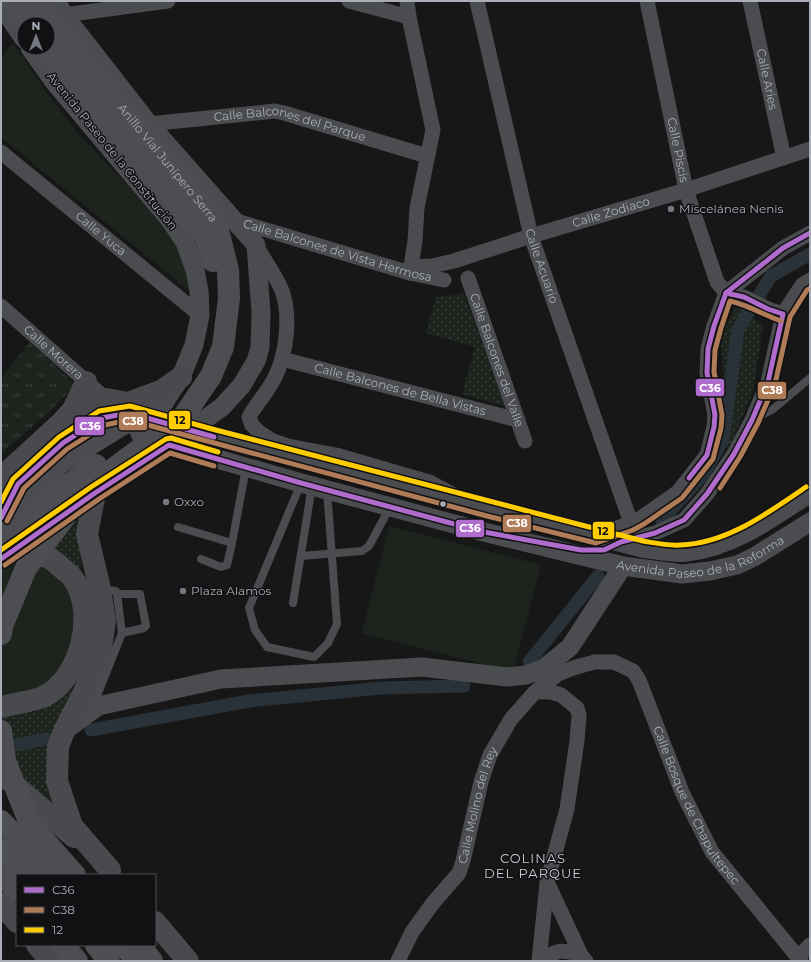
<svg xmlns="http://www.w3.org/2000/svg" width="811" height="962" viewBox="0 0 811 962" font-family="Montserrat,sans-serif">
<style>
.grass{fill:#1d241e}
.park{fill:url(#park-tufts)}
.garden{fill:url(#garden-dots)}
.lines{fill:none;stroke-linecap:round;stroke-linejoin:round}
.canal{stroke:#2a3239;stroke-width:13}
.service{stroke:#4b4c50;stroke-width:8}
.minor{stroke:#4b4c50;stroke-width:15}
.tertiary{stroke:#4b4c50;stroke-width:19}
.secondary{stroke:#4a4a4e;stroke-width:22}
.primary{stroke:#4d4f52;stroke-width:22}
.trunk{stroke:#4e4e52;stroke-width:22}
.trunk-bridge{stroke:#4e4e52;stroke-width:22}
.bus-1-casing{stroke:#111113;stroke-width:8}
.bus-2-casing{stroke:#111113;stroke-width:8}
.bus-3-casing{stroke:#111113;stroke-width:8}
.bus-1{stroke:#b06ccc;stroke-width:5}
.bus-2{stroke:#b07c57;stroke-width:5}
.bus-3{stroke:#fc0;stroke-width:5}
.poi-dot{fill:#757880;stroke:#111113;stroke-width:1.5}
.bus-dot{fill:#a8adb8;stroke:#111113;stroke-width:1.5}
.labels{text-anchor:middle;stroke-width:3;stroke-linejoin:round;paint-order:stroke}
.street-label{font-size:12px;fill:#a8adb8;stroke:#111113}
.poi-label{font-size:12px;fill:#a8adb8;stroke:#111113;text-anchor:start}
.neighbourhood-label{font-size:13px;letter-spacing:1px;fill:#c9ccd4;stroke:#111113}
.line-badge{stroke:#111113;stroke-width:1.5}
.badge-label{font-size:11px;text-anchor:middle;font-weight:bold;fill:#fff}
.pale-badge-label{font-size:11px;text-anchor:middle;font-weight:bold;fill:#111}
</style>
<defs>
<pattern id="park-tufts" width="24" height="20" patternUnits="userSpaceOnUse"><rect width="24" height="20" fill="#1d241e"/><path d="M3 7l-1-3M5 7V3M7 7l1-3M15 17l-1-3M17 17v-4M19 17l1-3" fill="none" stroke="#3b413d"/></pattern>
<pattern id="garden-dots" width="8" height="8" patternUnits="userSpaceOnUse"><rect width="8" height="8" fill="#1d241e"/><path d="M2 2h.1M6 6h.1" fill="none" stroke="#3b413d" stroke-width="1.8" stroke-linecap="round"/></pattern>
</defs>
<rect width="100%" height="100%" fill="#171717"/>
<!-- grass -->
<g class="grass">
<path d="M13 43 47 93 76 131 167 228 180 251 191 292 1 137V57Z"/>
<path d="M389 526 541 565 513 672 362 633Z"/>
<path d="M29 552 81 593 62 683 1 707V559Z"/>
</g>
<!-- park -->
<path class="park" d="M30 342 76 385 51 410 1 454V378Z"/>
<!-- garden -->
<g class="garden">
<path d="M464 294 505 406 462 394 475 347 426 333 436 297Z"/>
<path d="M737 304 763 326 753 392 727 453 721 336Z"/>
<path d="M85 511 80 575 26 548Z"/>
<path d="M75 688 59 811 1 766V717L35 712Z"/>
</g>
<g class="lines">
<!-- canal -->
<g class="canal">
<path d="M661 519 672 509 703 475 723 440 738 329 771 276 810 254"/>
<path d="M529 662 598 576"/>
<path d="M91 730 249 701 381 688 464 686"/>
<path d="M1 748 46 739"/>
</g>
<!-- service -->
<g class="service">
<path d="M753 419 772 410 810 378"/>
<path d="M301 483 249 608 255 630 267 647 314 657 328 643 337 624 327 490"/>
<path d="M178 527 232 543 246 468"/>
<path d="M301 556 362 551 369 546 390 507"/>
<path d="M201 559 221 567 227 565 232 543"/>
<path d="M117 594H140L146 626 144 628 122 633"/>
<path d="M293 603 312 486"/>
<path d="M93 706 122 633 117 594 116 591 101 589"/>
</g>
<!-- minor -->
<g class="minor">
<path d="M349 1 409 17"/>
<path d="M407 1 409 17 433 130 417 208 415 241 410 273"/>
<path id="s1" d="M477 1 531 236 631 523"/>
<path id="s2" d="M647 1 686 190 717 282 726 293 744 297 768 309 783 314"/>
<path id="s3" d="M750 1 784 158"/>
<path d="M64 15 168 1"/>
<path id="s4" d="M149 124 275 111 284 113 427 156"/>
<path id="s5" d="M1 152 200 315"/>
<path id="s6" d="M233 220 410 273 444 280"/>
<path d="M256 246C264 259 273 272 280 286 292 311 287 355 274 379 267 393 256 404 249 417L252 425 259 432 271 440 288 446 336 455 429 482 452 494"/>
<path id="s7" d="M410 267 432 266 454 261 531 236 686 190 810 149"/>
<path id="s8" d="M468 278 525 441"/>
<path d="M726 293 783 248 810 233"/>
<path id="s9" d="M1 306 106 399"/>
<path id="s10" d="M282 359 518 420"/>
<path d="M595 536 631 523 641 518 678 492 707 455 714 427 715 415 707 373 708 349 714 326 726 293"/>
<path d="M621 542 655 533 684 520 707 494 734 454 752 420 768 382 783 314 802 285 810 280"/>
<path d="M535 692H551L561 695 577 708 579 715 577 741 567 809 547 882 581 955 586 961"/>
<path d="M798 957 810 945"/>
<path id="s11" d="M398 961 412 932 433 903 459 873 463 861 481 782 490 755 511 719 535 692 558 674 576 667 595 662H614L633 671 639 680 682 792 712 852 801 961"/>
<path d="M539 961 547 883"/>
<path d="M544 961C555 948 565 950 581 955"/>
</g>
<!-- tertiary -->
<g class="tertiary">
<path d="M56 1 64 15 149 124 256 245 259 286 261 312 260 348 256 361 242 385 222 407 169 445 94 494"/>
<path d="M1 5 24 39"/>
<path id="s12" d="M179 380C171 392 152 416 157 431 158 437 164 442 169 445L301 483 484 532 623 566 682 574 710 571 737 565 754 557 810 522"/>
<path d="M121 411C131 420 143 431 143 445L132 455"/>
<path d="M210 436 642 548C657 550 672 554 687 552 733 547 772 518 810 493"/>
<path d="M1 491 18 484 63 443 102 418"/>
<path d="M1 528 14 515 43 481 60 465 121 427 161 398 181 377 194 345 200 315 199 291 195 270 185 242 170 220 55 83 30 48"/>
<path d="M5 556 61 518"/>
<path d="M64 731 98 706 221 679 422 667 507 677 526 675 543 669 570 647 623 566"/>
</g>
<!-- secondary -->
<g class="secondary">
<path d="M73 410 86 382"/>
<path d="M1 478 62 422 73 410 92 402 106 399 128 403 163 390 181 377"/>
<path d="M95 493 87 534 100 589 105 621 101 648 84 692 64 731 58 747 57 781 72 826 110 870"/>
<path d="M1 707C12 704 34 701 43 697 81 679 98 611 72 577 70 574 66 572 63 569 59 566 54 560 49 558 38 553 25 552 13 551"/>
<path d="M10 781 74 837"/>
<path d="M1 903 17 922"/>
<path d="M155 922 188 961"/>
<path d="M37 945 51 961"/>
</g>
<!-- primary -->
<g class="primary">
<path d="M1 821 52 875"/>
<path d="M1 850 29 875"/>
<path d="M96 945 109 961"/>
<path d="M122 945 139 961"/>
</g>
<!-- trunk -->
<g class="trunk">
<path d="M13 1 28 24"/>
<path id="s13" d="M34 1 216 222 228 270 229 298 223 347 211 376"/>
<path d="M48 48 205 236 213 261"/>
<path d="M1 872 17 891"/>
<path d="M63 945 77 961"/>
<path d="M139 945 152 961"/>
</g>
<!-- trunk-bridge -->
<g class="trunk-bridge">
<path d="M1 556 40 506 96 465"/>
<path d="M1 634 2 626 26 568 86 489 183 417 211 376"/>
<path d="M1 731 5 761 30 824 75 875"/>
</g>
<!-- bus-1 casing -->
<g class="bus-1-casing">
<g id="bus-1">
<path d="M726 293 783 248 810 233"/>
<path d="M689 478 707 455 714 427 715 415 707 373 708 349 714 326 726 293"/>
<path d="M1 518 18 484 63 443 102 418 129 413 214 437"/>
<path d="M1 559 95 493 169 445 301 483 484 532 581 550H604L621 542 655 533 684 520 707 494 734 454 752 420 768 382 783 314 768 309 744 297 726 293"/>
</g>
</g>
<!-- bus-2 casing -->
<g class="bus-2-casing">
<g id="bus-2">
<path d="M720 488 740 457 758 423 775 384 790 317 807 290 810 288"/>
<path d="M7 521 24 488 67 449 105 425 129 420 487 516 596 543 633 530 644 524 682 498 713 459 721 428 722 415 714 372 715 350 721 328 730 301C748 305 764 315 781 321"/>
<path d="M5 565 99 499 170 453 214 466"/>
</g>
</g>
<!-- bus-3 casing -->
<g class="bus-3-casing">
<g id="bus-3">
<path d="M1 502 13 479 59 437 99 411 130 406 212 429 643 541C655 543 668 546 680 545 727 544 769 512 806 487"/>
<path d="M1 550 91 487 166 439 171 438 218 452"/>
</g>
</g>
<!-- bus-1 -->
<use href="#bus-1" class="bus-1"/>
<!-- bus-2 -->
<use href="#bus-2" class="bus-2"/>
<!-- bus-3 -->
<use href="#bus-3" class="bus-3"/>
</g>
<!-- markers -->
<g class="poi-dot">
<circle cx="671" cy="209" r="4"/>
<circle cx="166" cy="502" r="4"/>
<circle cx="183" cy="591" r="4"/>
</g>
<circle class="bus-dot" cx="443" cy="504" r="3.5"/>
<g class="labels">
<!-- street labels -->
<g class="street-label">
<text dy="4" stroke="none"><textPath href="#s3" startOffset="80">Calle Aries</textPath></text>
<text dy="4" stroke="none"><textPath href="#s4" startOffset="143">Calle Balcones del Parque</textPath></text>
<text dy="4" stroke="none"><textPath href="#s2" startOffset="152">Calle Piscis</textPath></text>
<text transform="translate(112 151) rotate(51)" y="4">Avenida Paseo de la Constitución</text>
<text dy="4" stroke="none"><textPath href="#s13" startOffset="210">Anillo Vial Junípero Serra</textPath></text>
<text dy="4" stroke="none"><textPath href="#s7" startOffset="209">Calle Zodiaco</textPath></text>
<text dy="4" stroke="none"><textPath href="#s5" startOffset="129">Calle Yuca</textPath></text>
<text dy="4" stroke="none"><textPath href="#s6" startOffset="109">Calle Balcones de Vista Hermosa</textPath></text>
<text dy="4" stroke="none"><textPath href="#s1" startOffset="273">Calle Acuario</textPath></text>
<text dy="4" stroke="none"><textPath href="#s9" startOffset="70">Calle Morera</textPath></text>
<text dy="4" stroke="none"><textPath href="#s8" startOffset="87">Calle Balcones del Valle</textPath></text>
<text dy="4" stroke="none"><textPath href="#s10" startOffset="122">Calle Balcones de Bella Vistas</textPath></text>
<text dy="4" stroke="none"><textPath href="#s12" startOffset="627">Avenida Paseo de la Reforma</textPath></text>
<text dy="4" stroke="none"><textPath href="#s11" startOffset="565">Calle Bosque de Chapultepec</textPath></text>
<text dy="4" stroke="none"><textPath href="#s11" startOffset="178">Calle Molino del Rey</textPath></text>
</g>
<!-- poi labels -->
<g class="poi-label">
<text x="679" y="213">Miscelánea Nenis</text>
<text x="174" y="506">Oxxo</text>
<text x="191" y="595">Plaza Alamos</text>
</g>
<!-- neighbourhood labels -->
<g class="neighbourhood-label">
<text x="533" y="863">COLINAS<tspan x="533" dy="15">DEL PARQUE</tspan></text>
</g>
</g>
<g class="line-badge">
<rect x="695" y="378" width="30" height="19" rx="4" fill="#b06ccc"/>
<rect x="757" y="381" width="30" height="19" rx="4" fill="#b07c57"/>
<rect x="168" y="410" width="23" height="20" rx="4" fill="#fc0"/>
<rect x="118" y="411" width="30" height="20" rx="4" fill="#b07c57"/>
<rect x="74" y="416" width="31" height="20" rx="4" fill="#b06ccc"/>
<rect x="502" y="514" width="30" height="19" rx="4" fill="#b07c57"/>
<rect x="455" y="519" width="30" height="19" rx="4" fill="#b06ccc"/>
<rect x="592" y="521" width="23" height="19" rx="4" fill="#fc0"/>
</g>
<g class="badge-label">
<text x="710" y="392">C36</text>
<text x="772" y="394">C38</text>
<text x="133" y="425">C38</text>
<text x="90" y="430">C36</text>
<text x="517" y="527">C38</text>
<text x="470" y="532">C36</text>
</g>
<g class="pale-badge-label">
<text x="180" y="424">12</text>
<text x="603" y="535">12</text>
</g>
<!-- border -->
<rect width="811" height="962" fill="none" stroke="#a8adb8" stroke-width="4"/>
<!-- legend -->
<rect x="16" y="874" width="140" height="72" fill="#111113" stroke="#4d4f55"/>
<rect x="24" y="887" width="20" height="6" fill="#b06ccc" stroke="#4d4f55"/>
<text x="52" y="894" font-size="12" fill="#a8adb8">C36</text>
<rect x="24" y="907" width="20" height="6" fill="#b07c57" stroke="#4d4f55"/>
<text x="52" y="914" font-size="12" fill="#a8adb8">C38</text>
<rect x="24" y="927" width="20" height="6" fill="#ffcc00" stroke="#4d4f55"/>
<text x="52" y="934" font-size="12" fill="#a8adb8">12</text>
<!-- north arrow -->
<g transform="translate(36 36)"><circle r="19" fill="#111113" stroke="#4d4f55"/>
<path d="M0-3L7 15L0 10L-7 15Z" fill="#757880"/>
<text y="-6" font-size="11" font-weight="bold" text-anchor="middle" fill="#a8adb8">N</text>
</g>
</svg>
